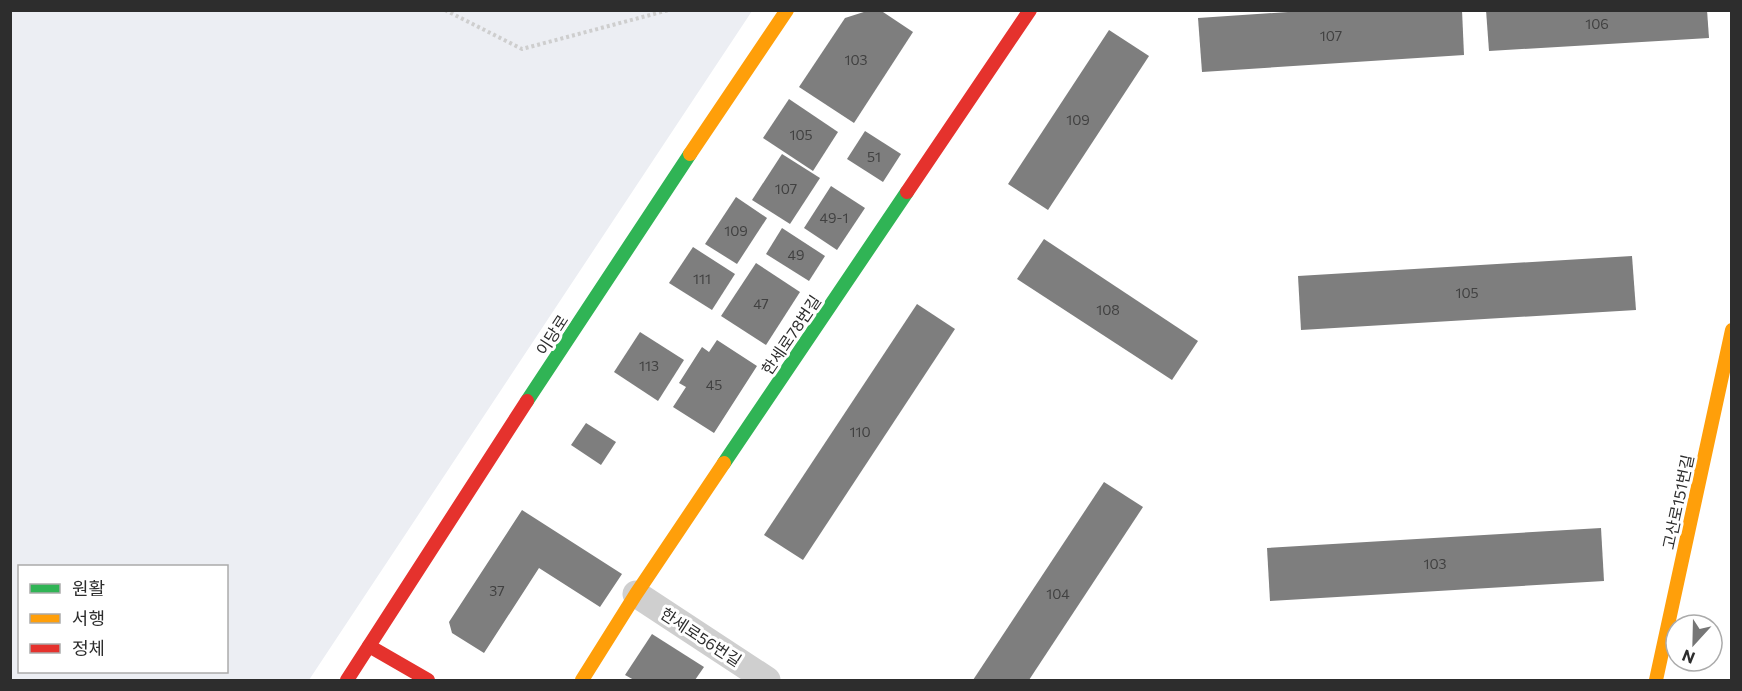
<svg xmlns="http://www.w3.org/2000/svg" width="1742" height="691" viewBox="0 0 1742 691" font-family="Commissioner,'Noto Sans KR',sans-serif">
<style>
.green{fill:#eceef3;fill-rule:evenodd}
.building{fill:#7e7e7e}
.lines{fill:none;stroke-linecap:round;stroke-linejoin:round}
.path{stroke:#cecece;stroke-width:4;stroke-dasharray:3 3;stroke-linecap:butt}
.street{stroke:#cfcfcf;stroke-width:27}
.fast{stroke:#30b455;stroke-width:14}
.slow{stroke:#ff9f0a;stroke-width:14}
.jam{stroke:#e5322d;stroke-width:14}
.labels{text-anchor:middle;stroke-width:6;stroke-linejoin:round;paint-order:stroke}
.number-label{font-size:14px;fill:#414141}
.street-label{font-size:16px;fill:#2d2d2d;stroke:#fff}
</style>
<rect width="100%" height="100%" fill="#fff"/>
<!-- green -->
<path class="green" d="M10 11 11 10 752 11 309 680H11ZM20 566H226V672H20Z"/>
<!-- building -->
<g class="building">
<path d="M870 10H880L913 32 854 123 799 87 845 18Z"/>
<path d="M1317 10H1462L1464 55 1202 72 1198 18Z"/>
<path d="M1486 10H1707L1709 38 1489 51Z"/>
<path d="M1109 30 1149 56 1048 210 1008 184Z"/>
<path d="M789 99 838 132 813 171 763 138Z"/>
<path d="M865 131 901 154 883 182 847 159Z"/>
<path d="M782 154 820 178 790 224 752 200Z"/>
<path d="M831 186 865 208 837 250 804 228Z"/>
<path d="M736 197 767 218 737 264 705 244Z"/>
<path d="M782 228 825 256 809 281 766 254Z"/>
<path d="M1044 239 1198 341 1172 380 1017 279Z"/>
<path d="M693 247 735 274 712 310 669 283Z"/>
<path d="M1632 256 1636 310 1301 330 1298 276Z"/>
<path d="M756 263 800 292 766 345 721 316Z"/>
<path d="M917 304 955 329 803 560 764 535Z"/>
<path d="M640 332 684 360 658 401 614 372Z"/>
<path d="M717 340 757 366 714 433 673 407 686 387 679 383 702 347 709 352Z"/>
<path d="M586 423 616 442 601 465 571 445Z"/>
<path d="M1104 482 1143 507 1029 680H973Z"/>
<path d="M522 510 622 574 600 607 539 568 484 653 452 633 449 622Z"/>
<path d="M1601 528 1604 581 1270 601 1267 548Z"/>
<path d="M652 634 704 667 695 680H634L625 675Z"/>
</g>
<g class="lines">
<!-- path -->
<path class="path" d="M445 10 522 49 669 10"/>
<!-- street -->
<path class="street" d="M636 594 767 680"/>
<!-- fast -->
<g class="fast">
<path d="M527 401 690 154"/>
<path d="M724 463 907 192"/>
</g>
<!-- slow -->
<g class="slow">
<path d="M690 154 787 10"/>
<path d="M582 680 636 594 724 463"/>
<path d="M1656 680 1732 330"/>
</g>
<!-- jam -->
<g class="jam">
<path d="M907 192 1030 10"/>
<path d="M369 646 428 680"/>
<path d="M347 680 527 401"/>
</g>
</g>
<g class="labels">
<!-- number labels -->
<g class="number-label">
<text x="1597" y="29">106</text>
<text x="1331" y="41">107</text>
<text x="856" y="65">103</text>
<text x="1078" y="125">109</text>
<text x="801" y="140">105</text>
<text x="874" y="162">51</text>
<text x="786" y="194">107</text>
<text x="834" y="223">49-1</text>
<text x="736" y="236">109</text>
<text x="796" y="260">49</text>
<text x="702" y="284">111</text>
<text x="1467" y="298">105</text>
<text x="761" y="309">47</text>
<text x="1108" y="315">108</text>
<text x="649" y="371">113</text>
<text x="714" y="390">45</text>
<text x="860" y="437">110</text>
<text x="1435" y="569">103</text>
<text x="497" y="596">37</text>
<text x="1058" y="599">104</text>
</g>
<!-- street labels -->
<g class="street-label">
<text transform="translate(552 335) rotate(-57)" y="6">이당로</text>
<text transform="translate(791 335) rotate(-56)" y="6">한세로78번길</text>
<text transform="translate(1678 502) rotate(-78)" y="6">고산로151번길</text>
<text transform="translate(701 637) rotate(33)" y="6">한세로56번길</text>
</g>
</g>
<!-- border -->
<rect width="1742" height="691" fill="none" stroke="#2d2d2d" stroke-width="24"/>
<!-- legend -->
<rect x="18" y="565" width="210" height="108" fill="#ffffff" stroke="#ababab" stroke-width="1.5"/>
<rect x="30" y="584" width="30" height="9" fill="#30b455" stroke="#ababab" stroke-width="1.5"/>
<text x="72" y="595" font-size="18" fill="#2d2d2d">원활</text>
<rect x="30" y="614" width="30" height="9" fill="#ff9f0a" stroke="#ababab" stroke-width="1.5"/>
<text x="72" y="625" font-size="18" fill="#2d2d2d">서행</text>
<rect x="30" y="644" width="30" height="9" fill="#e5322d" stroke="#ababab" stroke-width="1.5"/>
<text x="72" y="655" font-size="18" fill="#2d2d2d">정체</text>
<!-- north arrow -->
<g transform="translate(1694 643) rotate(202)"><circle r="28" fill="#ffffff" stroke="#ababab" stroke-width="1.5"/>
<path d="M0-4.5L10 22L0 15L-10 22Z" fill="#767676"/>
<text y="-9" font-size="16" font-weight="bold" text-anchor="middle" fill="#2d2d2d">N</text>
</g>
</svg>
